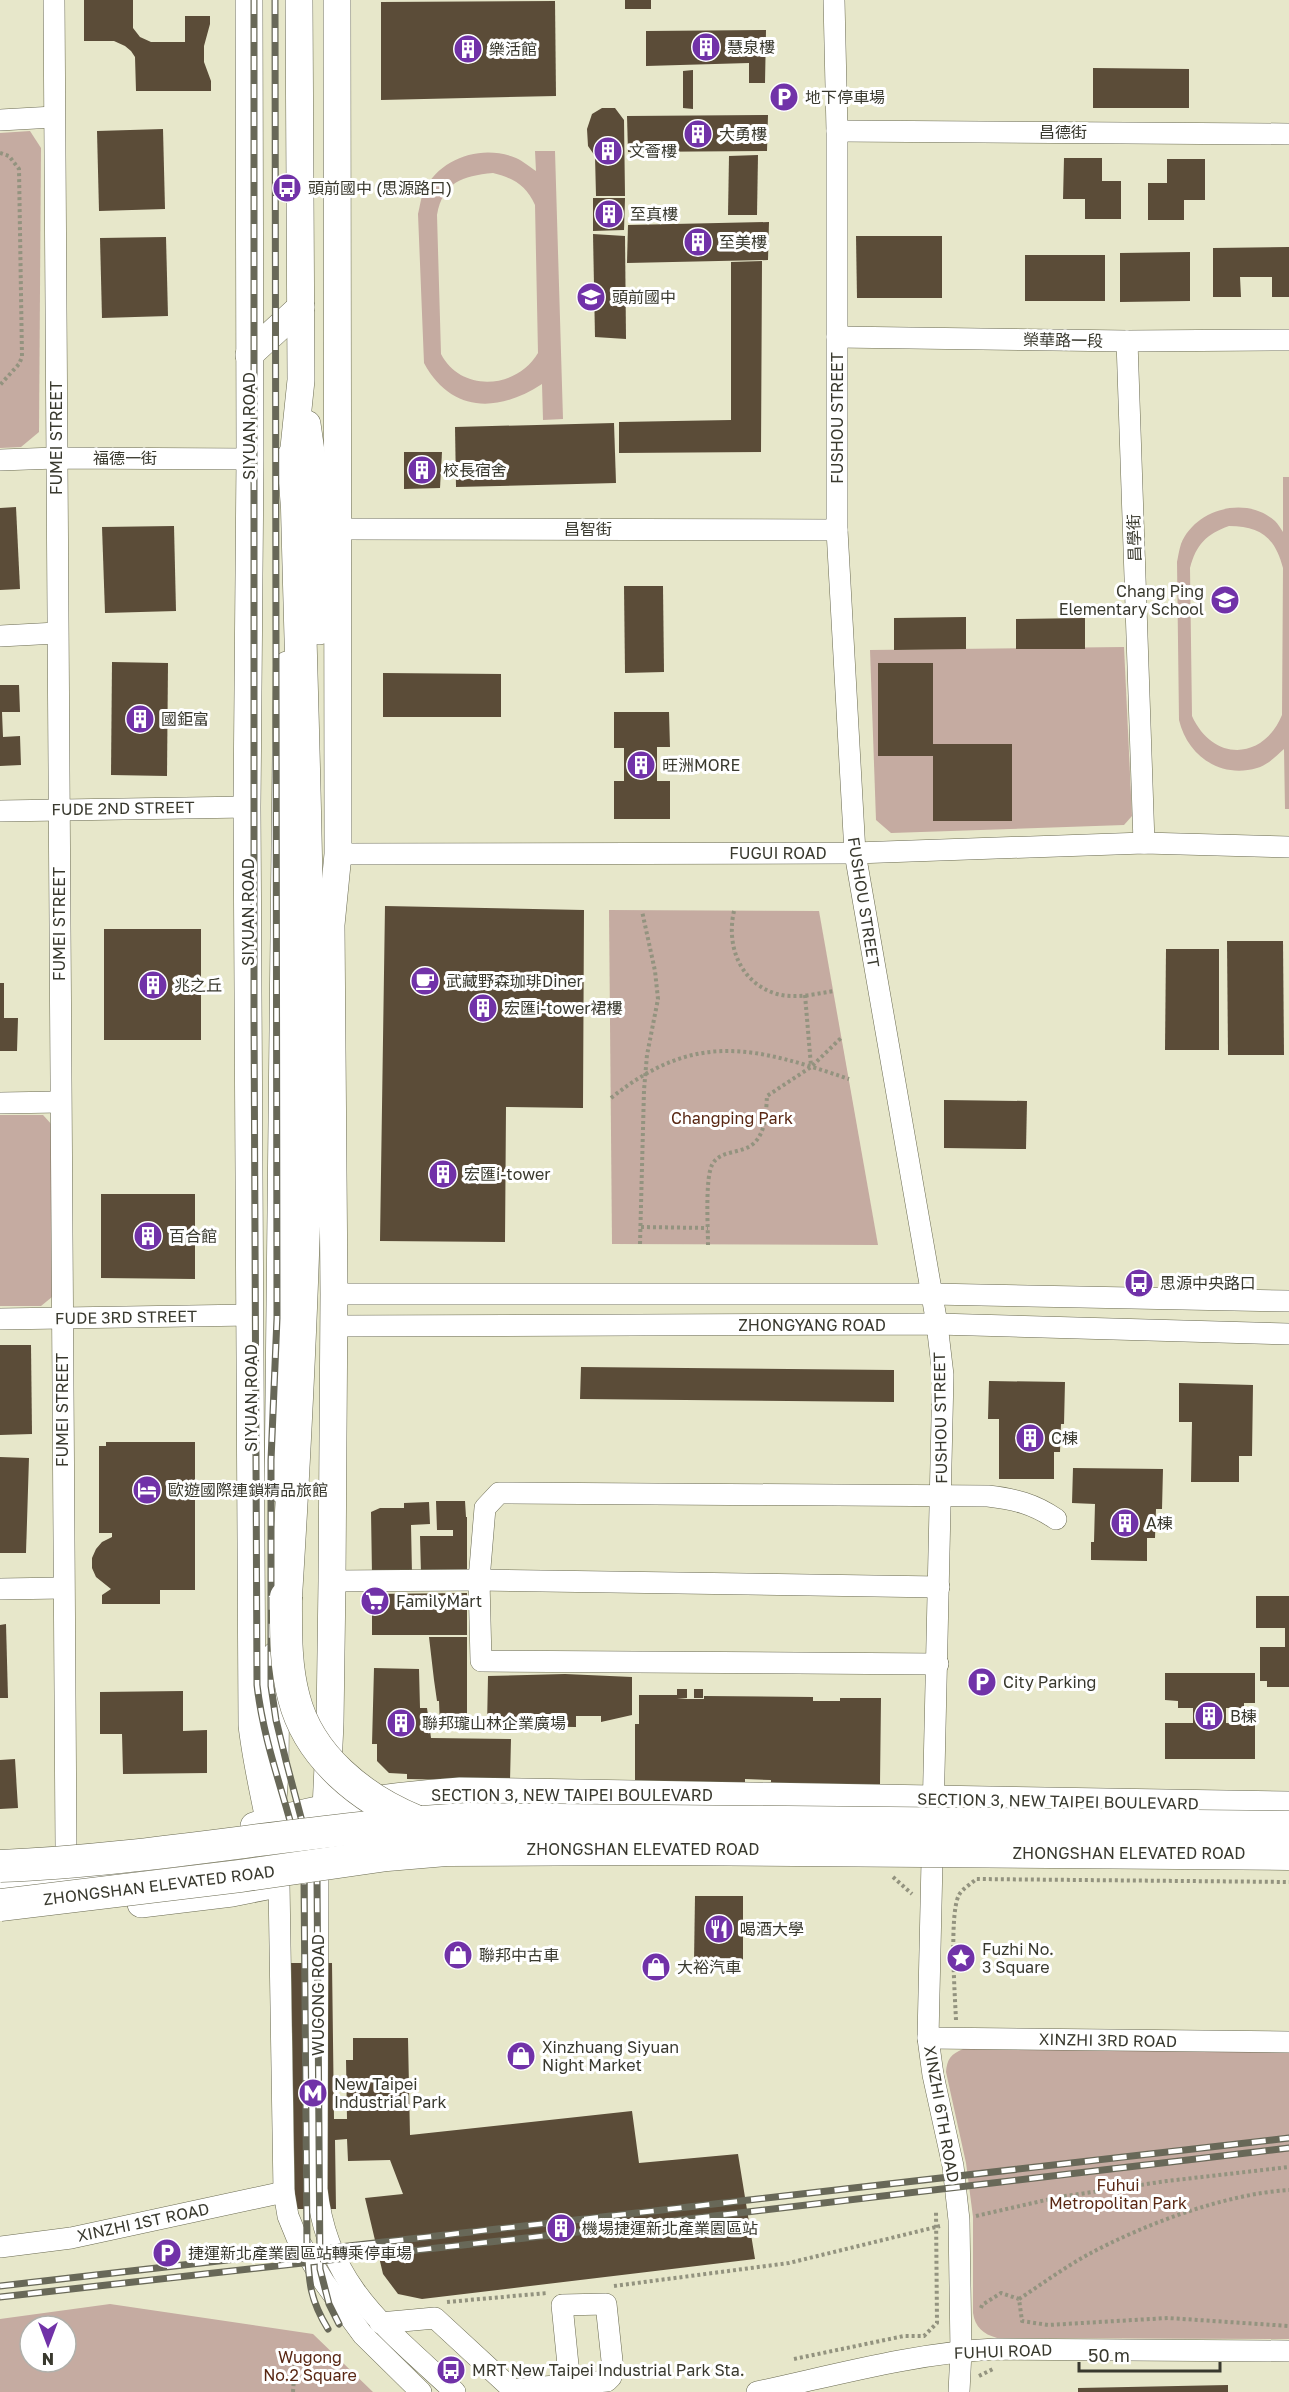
<svg xmlns="http://www.w3.org/2000/svg" width="1289" height="2392" viewBox="0 0 1289 2392" font-family="'Golos Text','Noto Sans TC',sans-serif">
<style>
.green{fill:#c5aba1;fill-rule:evenodd}
.building{fill:#5b4c38}
.lines{fill:none;stroke-linecap:round;stroke-linejoin:round}
.minor-casing{stroke:#6a6a51;stroke-width:22}
.major-casing{stroke:#6a6a51;stroke-width:28}
.highway-casing{stroke:#6a6a51;stroke-width:33}
.path{stroke:#93937f;stroke-width:4;stroke-dasharray:3 3;stroke-linecap:butt}
.minor{stroke:#fff;stroke-width:21}
.major{stroke:#fff;stroke-width:27}
.highway{stroke:#fff;stroke-width:32}
.rail-casing{stroke:#686858;stroke-width:7}
.rail{stroke:#fff;stroke-width:4.5;stroke-dasharray:14;stroke-linecap:butt}
.highway-bridge-casing{stroke:#6a6a51;stroke-width:33;stroke-linecap:butt}
.highway-bridge{stroke:#fff;stroke-width:32}
.labels{text-anchor:middle;stroke-width:6;stroke-linejoin:round;paint-order:stroke}
.poi-label{font-size:16px;fill:#39392e;stroke:#fff;text-anchor:start}
.street-label{font-size:16px;fill:#39392e;stroke:#fff}
.park-label{font-size:16px;fill:#592713;stroke:#fff}
</style>
<rect width="100%" height="100%" fill="#e7e7ca"/>
<!-- green -->
<g class="green">
<path d="M30 131 41 148 39 432 21 447 0 448V133Z"/>
<path d="M535 151H555L563 419 543 420 542 384C498 413 451 413 424 363L418 214C420 206 421 197 424 191 440 157 483 144 516 158 523 161 530 167 536 171ZM493 173C513 178 526 185 535 205L538 353C517 389 461 393 441 354L437 215C443 182 462 176 493 173Z"/>
<path d="M1283 477H1289V809H1285L1284 749C1276 756 1268 765 1257 768 1220 779 1187 755 1179 720L1177 562C1178 557 1179 550 1181 544 1195 509 1246 495 1275 521 1278 524 1281 529 1283 532ZM1229 526C1260 526 1275 537 1283 568L1282 715C1263 761 1213 762 1192 716L1190 568C1196 545 1206 534 1229 526Z"/>
<path d="M1124 647 1132 816 1124 825 891 833 876 820 870 650Z"/>
<path d="M609 910 819 911 878 1245 612 1244Z"/>
<path d="M0 1115H43L53 1126 52 1297 41 1306H0Z"/>
<path d="M963 2049 1289 2052V2339L997 2338C983 2334 975 2327 973 2313V2217L966 2163 946 2072C947 2059 951 2054 963 2049Z"/>
<path d="M110 2304 313 2334 373 2392H0V2319ZM30 2326H66V2362H30Z"/>
</g>
<!-- building -->
<g class="building">
<path d="M84 0H133V28L140 37 151 42H185V16H210V24L204 46V62L211 81V91H136L135 57 131 51 125 46 114 41H84Z"/>
<rect x="625" y="0" width="26" height="9"/>
<path d="M555 1 556 96 381 100V2Z"/>
<path d="M766 30 765 83H749V63L646 66V31Z"/>
<path d="M1093 68 1189 69V108H1093Z"/>
<path d="M693 70V109L683 108V71Z"/>
<path d="M602 108H615L624 120 625 196H596L595 156 588 146 587 129 592 114Z"/>
<path d="M768 115 767 151 628 152 627 116Z"/>
<path d="M163 129 165 209 99 211 97 131Z"/>
<path d="M758 155 757 215H728L729 156Z"/>
<path d="M1064 158H1102V181H1121V219H1085V199H1063Z"/>
<path d="M1167 159H1205V200H1184V220H1148V183H1167Z"/>
<path d="M593 198H625L624 230 593 231Z"/>
<path d="M769 222 768 260 627 263 628 225Z"/>
<path d="M593 234 625 236 626 339 595 337Z"/>
<path d="M856 236H942V298H857Z"/>
<path d="M166 237 168 316 102 318 100 238Z"/>
<path d="M1289 247V297H1272V277H1240L1241 297H1213V248Z"/>
<path d="M1190 252V301L1120 302V253Z"/>
<rect x="1025" y="255" width="80" height="46"/>
<path d="M762 261 761 452 619 453V422L731 420V262Z"/>
<path d="M614 423 616 483 456 487 455 427Z"/>
<path d="M404 452H442L440 488 404 489Z"/>
<path d="M16 507 20 589 0 590V508Z"/>
<path d="M174 526 176 611 105 613 102 527Z"/>
<path d="M624 586H663L664 672 625 673Z"/>
<path d="M966 617V649L894 650V618Z"/>
<path d="M1085 618V649H1016V619Z"/>
<path d="M112 662 168 663 167 776 111 775Z"/>
<path d="M878 663H933V744H1012V821H933V756H878Z"/>
<path d="M383 673 501 674V717H383Z"/>
<path d="M0 685H19L20 712H2L3 737 20 736 21 765 0 766Z"/>
<path d="M614 712H669L670 747H657V781H670V819H614V781H624V748H614Z"/>
<path d="M385 906 584 910 583 1108 506 1107 505 1242 380 1241Z"/>
<rect x="104" y="929" width="97" height="111"/>
<path d="M1227 941H1283L1284 1055H1228Z"/>
<path d="M1166 949H1219V1050H1165Z"/>
<path d="M0 983H4V1018H18L17 1051H0Z"/>
<path d="M944 1100 1027 1101 1026 1149 944 1148Z"/>
<path d="M101 1194H195V1279L101 1278Z"/>
<path d="M0 1345H31L32 1434 0 1435Z"/>
<path d="M581 1367 894 1370V1402L580 1399Z"/>
<path d="M989 1381 1065 1382 1064 1424H1061L1060 1452H1054V1479H999V1419H988Z"/>
<path d="M1179 1383 1253 1385 1252 1456H1239V1482H1191L1192 1422H1179Z"/>
<path d="M106 1442H195V1590H160V1604H102V1595L111 1589 96 1577 92 1568V1558L96 1549 102 1542 112 1537V1533H99V1446H106Z"/>
<path d="M0 1457 29 1458 26 1553H0Z"/>
<path d="M1073 1468 1163 1469 1162 1509H1156L1155 1538H1147V1561L1091 1560V1542H1094L1095 1504 1072 1503Z"/>
<path d="M436 1501H465L466 1517H467V1573H421L420 1536H453V1530H437Z"/>
<path d="M429 1502 430 1524 411 1525 412 1574H372L371 1512 380 1508H404V1503Z"/>
<path d="M467 1593V1635H372V1594Z"/>
<path d="M1256 1596H1289V1687H1267V1681H1260V1647H1285V1628H1256Z"/>
<path d="M6 1624 8 1698H0V1625Z"/>
<path d="M429 1637H467V1727L440 1728 439 1701H437L434 1680Z"/>
<path d="M374 1668 419 1669 420 1708H427L431 1738 511 1739 510 1781 407 1779V1774L389 1773 377 1761V1744H372Z"/>
<path d="M1165 1673H1255V1703H1244V1708H1226V1723L1255 1724V1759H1165V1723H1193V1708H1178V1701L1165 1700Z"/>
<path d="M565 1674 632 1677V1715L601 1722V1716H576V1727L487 1726 488 1676Z"/>
<path d="M677 1689H687V1698L677 1699H704V1696L813 1697V1701H840V1698H881L880 1785 771 1783V1780L745 1779V1783L635 1782V1724H639V1695H677Z"/>
<rect x="694" y="1689" width="9" height="9"/>
<path d="M183 1691V1731L207 1730V1773L123 1774 122 1734H100V1692Z"/>
<path d="M15 1759 18 1808 0 1809V1760Z"/>
<path d="M695 1896H743V1962H694Z"/>
<path d="M291 1963H332L334 2119H347L346 2060H353V2038H408L410 2135 632 2111 639 2163 738 2154 755 2259 422 2299 398 2294 383 2274 365 2198 403 2194 390 2160 348 2161 347 2139 335 2140 336 2209H295Z"/>
<path d="M1228 2385V2392H1078V2388Z"/>
</g>
<g class="lines">
<!-- minor casing -->
<g class="minor-casing">
<g id="minor">
<path d="M54 0 66 1848"/>
<path d="M834 0 837 131V530L855 853 937 1324 943 1375 928 2038 933 2075 953 2166 959 2220 961 2351 959 2392"/>
<path d="M0 120 54 117"/>
<path d="M837 131 1289 134"/>
<path d="M837 337 1127 341 1289 340"/>
<path d="M1127 341 1144 843"/>
<path d="M0 460 56 458 250 459"/>
<path d="M338 529 837 530"/>
<path d="M0 636 57 633"/>
<path d="M0 811 247 807"/>
<path d="M338 854 855 853 1144 843 1289 847"/>
<path d="M0 1103 60 1102"/>
<path d="M334 1294H931L1289 1301"/>
<path d="M0 1319 251 1315"/>
<path d="M334 1326 937 1324 1289 1334"/>
<path d="M332 1581 479 1580 939 1587"/>
<path d="M0 1589 63 1588"/>
<path d="M938 1664 481 1661 479 1580 485 1508 499 1493 988 1496C1015 1499 1034 1504 1056 1519"/>
<path d="M318 1871 317 2189C327 2287 388 2329 455 2392"/>
<path d="M279 1883 284 2192 288 2216 297 2238 324 2282 363 2335 421 2392"/>
<path d="M928 2038 1289 2042"/>
<path d="M0 2247 71 2238 284 2192"/>
<path d="M380 2323 435 2318 513 2390 510 2392"/>
<path d="M513 2390 607 2381 611 2377 613 2370 606 2304 562 2305 570 2385"/>
<path d="M757 2392C836 2375 914 2353 995 2349L1289 2351"/>
</g>
</g>
<!-- major casing -->
<g class="major-casing">
<g id="major">
<path d="M249 0 250 459 247 807 252 1725C257 1770 269 1813 276 1858"/>
<path d="M249 355 301 307"/>
<path d="M307 424 319 507V631"/>
<path d="M291 477 301 380 299 0"/>
<path d="M278 1488 287 665"/>
<path d="M273 1799 275 1773 276 1655"/>
<path d="M254 1826C326 1805 386 1796 460 1791L1289 1805"/>
<path d="M324 1852 330 1723 332 1581 334 1294 331 925 338 854 337 0"/>
<path d="M141 1904 232 1893 272 1885"/>
</g>
</g>
<!-- highway casing -->
<g class="highway-casing">
<g id="highway">
<path d="M286 1597C296 1435 304 1272 307 1110 310 910 302 709 297 508L293 457"/>
<path d="M0 1883 173 1870"/>
</g>
</g>
<!-- path -->
<g class="path">
<path d="M0 153 9 156 19 169 22 357 19 364 0 385"/>
<path d="M734 911C726 946 740 983 777 994 795 999 816 994 834 991"/>
<path d="M805 995 811 1066"/>
<path d="M611 1098C696 1030 754 1047 849 1079"/>
<path d="M641 1227 708 1228"/>
<path d="M640 1244 644 1090 647 1055 658 999 655 971 642 911"/>
<path d="M708 1245C708 1227 705 1179 712 1165 719 1150 741 1154 753 1144 766 1133 766 1112 767 1096L811 1067 842 1037"/>
<path d="M893 1877 912 1894"/>
<path d="M956 2020C955 1996 949 1913 959 1895 962 1889 971 1884 976 1879L1289 1882"/>
<path d="M976 2216 1059 2197 1167 2181 1289 2167"/>
<path d="M614 2286 789 2263 940 2226"/>
<path d="M1019 2299C1042 2284 1065 2267 1089 2254 1145 2224 1225 2194 1289 2190"/>
<path d="M447 2302 547 2293"/>
<path d="M981 2308 982 2305 1001 2293 1019 2299 1022 2321 1048 2325 1168 2318 1289 2326"/>
<path d="M794 2359 904 2336H924L937 2323 936 2211"/>
<path d="M979 2376 993 2369"/>
<path d="M293 2392 295 2362 298 2354"/>
</g>
<!-- minor -->
<use href="#minor" class="minor"/>
<!-- major -->
<use href="#major" class="major"/>
<!-- highway -->
<use href="#highway" class="highway"/>
<!-- rail casing -->
<g class="rail-casing">
<g id="rail">
<path d="M254 0V1014L257 1685C265 1754 292 1812 304 1879L307 2245C309 2281 309 2298 328 2329"/>
<path d="M275 0 277 1318 271 1460V1686L276 1720 286 1761 317 1878 320 2269 329 2304 339 2324"/>
<path d="M0 2286 1289 2138"/>
<path d="M0 2297 561 2234 1289 2148"/>
</g>
</g>
<!-- rail -->
<use href="#rail" class="rail"/>
<!-- highway-bridge casing -->
<g class="highway-bridge-casing">
<g id="highway-bridge">
<path d="M286 1597C286 1630 285 1665 294 1698 309 1757 362 1799 416 1821"/>
<path d="M0 1866C157 1860 312 1827 468 1819L1289 1827"/>
<path d="M0 1905 240 1876 387 1855 446 1850 655 1849 1289 1854"/>
</g>
</g>
<!-- highway-bridge -->
<use href="#highway-bridge" class="highway-bridge"/>
</g>
<!-- icons -->
<defs>
<g id="building-disc" transform="scale(1.5)"><circle r="9.5" fill="#7132a8" stroke="#fff"/><path d="M-4-6H4V6H1V3H-1V6H-4ZM-2.5-4.3h1.7v1.8h-1.7ZM.8-4.3h1.7v1.8H.8ZM-2.5-1h1.7V.8h-1.7ZM.8-1h1.7V.8H.8Z" fill="#fff"/></g>
<g id="parking-disc" transform="scale(1.5)"><circle r="9.5" fill="#7132a8" stroke="#fff"/><path d="M-3.5-5.5H1a3.5 3.5 0 0 1 0 7H-1V5.5H-3.5ZM-1-3.4V-.6H.8a1.4 1.4 0 0 0 0-2.8Z" fill="#fff"/></g>
<g id="bus-disc" transform="scale(1.5)"><circle r="9.5" fill="#7132a8" stroke="#fff"/><path d="M-5-6H5V4H4V6H2V4H-2V6H-4V4H-5ZM-3.5-4V0h7V-4ZM-3.5 1.2v1.5H-2V1.2ZM2 1.2v1.5H3.5V1.2Z" fill="#fff"/></g>
<g id="school-disc" transform="scale(1.5)"><circle r="9.5" fill="#7132a8" stroke="#fff"/><path d="M0-5L7-2L0 1L-7-2ZM-4 1L0 2.5L4 1V4Q0 6-4 4Z" fill="#fff"/></g>
<g id="cafe-disc" transform="scale(1.5)"><circle r="9.5" fill="#7132a8" stroke="#fff"/><path d="M-5.5-4.5H6V0H3Q3 3.5 0 3.5H-2.5Q-5.5 3.5-5.5 0ZM3-3.2v2h1.7v-2ZM-6 4.5H4V6H-6Z" fill="#fff"/></g>
<g id="hotel-disc" transform="scale(1.5)"><circle r="9.5" fill="#7132a8" stroke="#fff"/><path d="M-6-4.5h1.5V1H6V5H4.5V3h-9V5H-6ZM-4 0a1.8 1.8 0 1 1 3.6 0ZM.5 0V-2.5h3Q6-2.5 6 0Z" fill="#fff"/></g>
<g id="supermarket-disc" transform="scale(1.5)"><circle r="9.5" fill="#7132a8" stroke="#fff"/><path d="M-6-5.5h2.5l.6 2H6L4.5 2H-2.5L-4.4-4H-6ZM-1.5 3.2a1.3 1.3 0 1 0 .1 0ZM3 3.2a1.3 1.3 0 1 0 .1 0Z" fill="#fff"/></g>
<g id="restaurant-disc" transform="scale(1.5)"><circle r="9.5" fill="#7132a8" stroke="#fff"/><path d="M-5-6h1v4h1v-4h1v4h1v-4h1v5L-1.5 .5V6h-2V.5L-5-1ZM5-6V6H3V1.5H1.5Q1.5-4 5-6Z" fill="#fff"/></g>
<g id="shop-disc" transform="scale(1.5)"><circle r="9.5" fill="#7132a8" stroke="#fff"/><path d="M-5-2.5h2.3a2.7 3.5 0 0 1 5.4 0H5L5.5 6h-11ZM-1.5-2.5h3a1.5 2.3 0 0 0-3 0Z" fill="#fff"/></g>
<g id="sight-disc" transform="scale(1.5)"><circle r="9.5" fill="#7132a8" stroke="#fff"/><path d="M0-6L1.8-2.2L6-1.7L2.9 1.2L3.7 5.4L0 3.3L-3.7 5.4L-2.9 1.2L-6-1.7L-1.8-2.2Z" fill="#fff"/></g>
<g id="metro-disc" transform="scale(1.5)"><circle r="9.5" fill="#7132a8" stroke="#fff"/><path d="M-5.5 5V-5H-3L0 0L3-5H5.5V5H3V-.5L0 4L-3-.5V5Z" fill="#fff"/></g>
</defs>
<g fill-rule="evenodd">
<use href="#building-disc" x="706" y="47"/>
<use href="#building-disc" x="468" y="49"/>
<use href="#parking-disc" x="784" y="97"/>
<use href="#building-disc" x="698" y="134"/>
<use href="#building-disc" x="608" y="151"/>
<use href="#bus-disc" x="287" y="188"/>
<use href="#building-disc" x="609" y="214"/>
<use href="#building-disc" x="698" y="242"/>
<use href="#school-disc" x="591" y="297"/>
<use href="#building-disc" x="422" y="470"/>
<use href="#school-disc" x="1225" y="600"/>
<use href="#building-disc" x="140" y="719"/>
<use href="#building-disc" x="641" y="765"/>
<use href="#cafe-disc" x="425" y="981"/>
<use href="#building-disc" x="153" y="985"/>
<use href="#building-disc" x="483" y="1008"/>
<use href="#building-disc" x="443" y="1174"/>
<use href="#building-disc" x="148" y="1236"/>
<use href="#bus-disc" x="1139" y="1283"/>
<use href="#building-disc" x="1030" y="1438"/>
<use href="#hotel-disc" x="147" y="1490"/>
<use href="#building-disc" x="1125" y="1523"/>
<use href="#supermarket-disc" x="375" y="1601"/>
<use href="#parking-disc" x="982" y="1682"/>
<use href="#building-disc" x="1209" y="1716"/>
<use href="#building-disc" x="401" y="1723"/>
<use href="#restaurant-disc" x="719" y="1929"/>
<use href="#shop-disc" x="458" y="1955"/>
<use href="#sight-disc" x="961" y="1958"/>
<use href="#shop-disc" x="656" y="1967"/>
<use href="#shop-disc" x="521" y="2056"/>
<use href="#metro-disc" x="313" y="2093"/>
<use href="#building-disc" x="561" y="2228"/>
<use href="#parking-disc" x="167" y="2253"/>
<use href="#bus-disc" x="451" y="2370"/>
</g>
<g class="labels">
<!-- poi labels -->
<g class="poi-label">
<text x="727" y="53">慧泉樓</text>
<text x="489" y="55">樂活館</text>
<text x="805" y="103">地下停車場</text>
<text x="719" y="140">大勇樓</text>
<text x="629" y="157">文薈樓</text>
<text x="308" y="194">頭前國中 (思源路口)</text>
<text x="630" y="220">至真樓</text>
<text x="719" y="248">至美樓</text>
<text x="612" y="303">頭前國中</text>
<text x="443" y="476">校長宿舍</text>
<text x="1204" y="597" text-anchor="end">Chang Ping<tspan x="1204" dy="18">Elementary School</tspan></text>
<text x="161" y="725">國鉅富</text>
<text x="662" y="771">旺洲MORE</text>
<text x="446" y="987">武藏野森珈琲Diner</text>
<text x="174" y="991">兆之丘</text>
<text x="504" y="1014">宏匯i-tower裙樓</text>
<text x="464" y="1180">宏匯i-tower</text>
<text x="169" y="1242">百合館</text>
<text x="1160" y="1289">思源中央路口</text>
<text x="1051" y="1444">C棟</text>
<text x="168" y="1496">歐遊國際連鎖精品旅館</text>
<text x="1146" y="1529">A棟</text>
<text x="396" y="1607">FamilyMart</text>
<text x="1003" y="1688">City Parking</text>
<text x="1230" y="1722">B棟</text>
<text x="422" y="1729">聯邦瓏山林企業廣場</text>
<text x="740" y="1935">喝酒大學</text>
<text x="982" y="1955">Fuzhi No.<tspan x="982" dy="18">3 Square</tspan></text>
<text x="479" y="1961">聯邦中古車</text>
<text x="677" y="1973">大裕汽車</text>
<text x="542" y="2053">Xinzhuang Siyuan<tspan x="542" dy="18">Night Market</tspan></text>
<text x="334" y="2090">New Taipei<tspan x="334" dy="18">Industrial Park</tspan></text>
<text x="582" y="2234">機場捷運新北產業園區站</text>
<text x="188" y="2259">捷運新北產業園區站轉乘停車場</text>
<text x="472" y="2376">MRT New Taipei Industrial Park Sta.</text>
</g>
<!-- street labels -->
<g class="street-label">
<text x="1063" y="138">昌德街</text>
<text transform="translate(1063 340) rotate(1)" y="6">榮華路一段</text>
<text transform="translate(837 418) rotate(-90)" y="6">FUSHOU STREET</text>
<text transform="translate(249 426) rotate(-90)" y="6">SIYUAN ROAD</text>
<text transform="translate(56 438) rotate(-90)" y="6">FUMEI STREET</text>
<text x="125" y="464">福德一街</text>
<text x="588" y="535">昌智街</text>
<text transform="translate(1134 538) rotate(-92)" y="6">昌學街</text>
<text transform="translate(123 808) rotate(-1)" y="6">FUDE 2ND STREET</text>
<text x="778" y="859">FUGUI ROAD</text>
<text transform="translate(864 902) rotate(81)" y="6">FUSHOU STREET</text>
<text transform="translate(248 912) rotate(-90)" y="6">SIYUAN ROAD</text>
<text transform="translate(59 924) rotate(-90)" y="6">FUMEI STREET</text>
<text transform="translate(126 1317) rotate(-1)" y="6">FUDE 3RD STREET</text>
<text x="812" y="1331">ZHONGYANG ROAD</text>
<text transform="translate(251 1398) rotate(-90)" y="6">SIYUAN ROAD</text>
<text transform="translate(62 1410) rotate(-90)" y="6">FUMEI STREET</text>
<text transform="translate(940 1418) rotate(-91)" y="6">FUSHOU STREET</text>
<text x="572" y="1801">SECTION 3, NEW TAIPEI BOULEVARD</text>
<text transform="translate(1058 1801) rotate(1)" y="6">SECTION 3, NEW TAIPEI BOULEVARD</text>
<text x="643" y="1855">ZHONGSHAN ELEVATED ROAD</text>
<text x="1129" y="1859">ZHONGSHAN ELEVATED ROAD</text>
<text transform="translate(159 1885) rotate(-7)" y="6">ZHONGSHAN ELEVATED ROAD</text>
<text transform="translate(318 1995) rotate(-90)" y="6">WUGONG ROAD</text>
<text transform="translate(1108 2040) rotate(1)" y="6">XINZHI 3RD ROAD</text>
<text transform="translate(942 2114) rotate(80)" y="6">XINZHI 6TH ROAD</text>
<text transform="translate(143 2222) rotate(-12)" y="6">XINZHI 1ST ROAD</text>
<text transform="translate(1003 2351) rotate(-2)" y="6">FUHUI ROAD</text>
</g>
<!-- park labels -->
<g class="park-label">
<text x="732" y="1124">Changping Park</text>
<text x="1118" y="2191">Fuhui<tspan x="1118" dy="18">Metropolitan Park</tspan></text>
<text x="310" y="2363">Wugong<tspan x="310" dy="18">No.2 Square</tspan></text>
</g>
</g>
<!-- north arrow -->
<g transform="translate(48 2344) rotate(180)"><circle r="28" fill="#ffffff" stroke="#b0b0ab" stroke-width="1.5"/>
<path d="M0-4.5L10 22L0 15L-10 22Z" fill="#7132a8"/>
<text y="-9" font-size="16" font-weight="bold" text-anchor="middle" fill="#39392e">N</text>
</g>
<!-- scale -->
<path d="M1079 2362v9h141v-9" fill="none" stroke="#39392e" stroke-width="3"/>
<text x="1088" y="2362" font-size="18" fill="#39392e" stroke="#ffffff" stroke-width="4.5" paint-order="stroke">50 m</text>
</svg>
